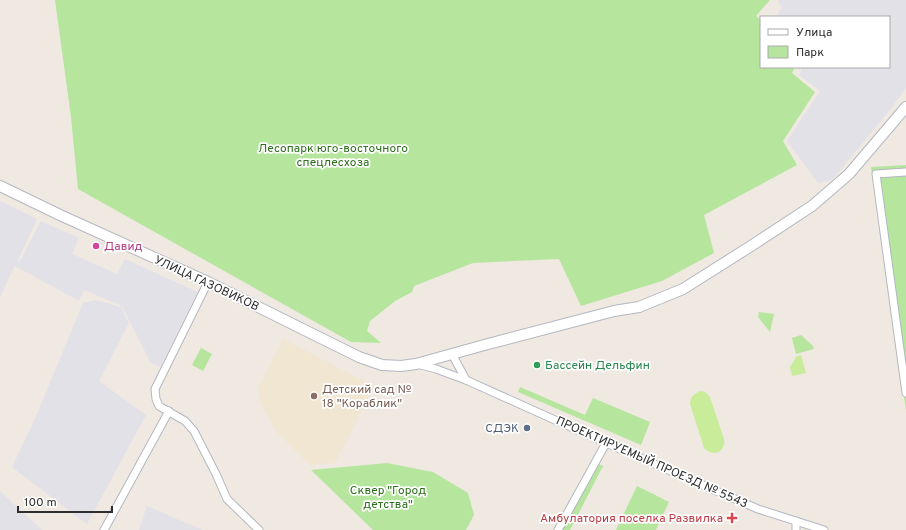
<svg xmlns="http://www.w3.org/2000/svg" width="906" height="530" viewBox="0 0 906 530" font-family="Overpass,sans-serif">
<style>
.industrial{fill:#e3e1e8}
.education{fill:#f0e6d1}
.green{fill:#b6e59e}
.pitch{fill:#c9ec9a}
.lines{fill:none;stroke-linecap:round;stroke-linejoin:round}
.street-casing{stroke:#b4b7c1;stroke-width:9}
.secondary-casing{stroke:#b4b7c1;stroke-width:12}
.street{stroke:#fff;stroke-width:7}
.secondary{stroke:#fff;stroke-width:10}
.hotel-dot{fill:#d1479c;stroke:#fff;stroke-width:1.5}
.leisure-dot{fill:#2e9e5b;stroke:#fff;stroke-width:1.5}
.education-dot{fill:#8d6e63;stroke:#fff;stroke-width:1.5}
.service-dot{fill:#5c6f8a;stroke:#fff;stroke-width:1.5}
.health-dot{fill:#e0444e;stroke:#fff;stroke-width:1.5}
.labels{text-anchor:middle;stroke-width:3.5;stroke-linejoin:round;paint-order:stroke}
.park-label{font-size:12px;fill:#2c6e1b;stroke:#fff}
.hotel-label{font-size:12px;fill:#b23c85;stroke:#fff;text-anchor:start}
.street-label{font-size:12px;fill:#2e2e2e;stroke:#fff}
.leisure-label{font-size:12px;fill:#27864d;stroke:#fff;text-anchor:start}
.education-label{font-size:12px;fill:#785e54;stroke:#fff;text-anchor:start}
.service-label{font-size:12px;fill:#4e5e75;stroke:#fff;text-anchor:end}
.health-label{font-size:12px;fill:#be3a42;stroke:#fff;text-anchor:end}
</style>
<rect width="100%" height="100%" fill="#efe9e1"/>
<!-- industrial -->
<g class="industrial">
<path d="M778 0H906V88L889 111 832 180 818 183 787 141 820 91 799 75 803 67H889V17H776L782 8 779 3Z"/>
<path d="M0 201 37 219 18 260 20 261 41 221 79 238 72 254 117 274 125 259 198 292 160 367 151 363 122 306 84 290 79 301 15 266 11 273 0 298Z"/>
<path d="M96 300 121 307 129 323 99 381 146 415 87 524 12 467 35 419 83 303Z"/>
<path d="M0 491 42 530H0Z"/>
<path d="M147 506 203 530H139Z"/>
</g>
<!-- education -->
<path class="education" d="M283 339 374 386 335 463 310 465 277 432 261 403 258 389Z"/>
<!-- green -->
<g class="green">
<path d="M55 0H770L756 16 761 20V67H795L792 73 815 92 783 141 797 165 704 215 714 253 662 281 581 306 559 259 473 263 414 286 412 292 395 301 370 321 367 331 381 343 351 342 78 189 71 117Z"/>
<path d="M906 165V410L871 167Z"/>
<path d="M759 312 774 314 770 332 758 317Z"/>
<path d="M801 335 813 346 814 349 796 354 792 338Z"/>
<path d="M201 348 212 354 203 371 192 365Z"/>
<path d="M520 387 585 415 593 398 650 422 641 445 518 392Z"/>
<path d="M387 463 433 472 468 493 474 515 466 530H373L311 470Z"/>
<path d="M596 463 603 466 570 530H561Z"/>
<path d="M637 486 669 502 656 530H616Z"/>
</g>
<!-- pitch -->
<g class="pitch">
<path d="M801 355 806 373 792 376 790 367 796 357Z"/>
<path d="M701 391 705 392 710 397 724 439C726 452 713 458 704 448L690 404C690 397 694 393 701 391Z"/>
</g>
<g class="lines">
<!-- street casing -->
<g class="street-casing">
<g id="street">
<path d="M906 172 876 174 906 393"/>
<path d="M208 282 155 389 156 399 159 406 185 421 194 431 216 474 227 499 259 530"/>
<path d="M452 354 466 380"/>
<path d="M417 364 436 369 466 380 606 443 758 509 824 530"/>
<path d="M796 521V530"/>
<path d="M104 530 169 411"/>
<path d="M558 530 606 443"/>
</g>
</g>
<!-- secondary casing -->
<g class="secondary-casing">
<path id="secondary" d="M0 186 60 215 208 282 359 357 382 365 401 366 416 364 488 344 614 311 639 307 683 289 751 246 812 206 849 174 906 107"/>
</g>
<!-- street -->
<use href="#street" class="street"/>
<!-- secondary -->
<use href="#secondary" class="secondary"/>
</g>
<!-- markers -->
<circle class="hotel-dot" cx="96" cy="246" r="4"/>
<circle class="leisure-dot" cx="537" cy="365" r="4"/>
<circle class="education-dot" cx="314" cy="396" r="4"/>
<circle class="service-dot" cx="527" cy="428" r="4"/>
<path class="health-dot" d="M730 512h4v4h4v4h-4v4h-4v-4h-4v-4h4z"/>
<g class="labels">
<!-- park labels -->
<g class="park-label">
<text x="333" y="152">Лесопарк юго-восточного<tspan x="333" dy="14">спецлесхоза</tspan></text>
<text x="388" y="494">Сквер "Город<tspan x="388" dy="14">детства"</tspan></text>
</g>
<!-- hotel labels -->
<g class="hotel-label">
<text x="104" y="250">Давид</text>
</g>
<!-- street labels -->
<g class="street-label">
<text transform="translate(207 283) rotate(25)" y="4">УЛИЦА ГАЗОВИКОВ</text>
<text transform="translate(652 462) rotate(24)" y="4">ПРОЕКТИРУЕМЫЙ ПРОЕЗД № 5543</text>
</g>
<!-- leisure labels -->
<g class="leisure-label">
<text x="545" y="369">Бассейн Дельфин</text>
</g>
<!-- education labels -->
<g class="education-label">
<text x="322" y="393">Детский сад №<tspan x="322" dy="14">18 "Кораблик"</tspan></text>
</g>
<!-- service labels -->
<g class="service-label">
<text x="519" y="432">СДЭК</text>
</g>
<!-- health labels -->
<g class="health-label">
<text x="723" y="522">Амбулатория поселка Развилка</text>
</g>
</g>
<!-- legend -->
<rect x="760" y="16" width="130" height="52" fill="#ffffff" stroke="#ababab"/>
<rect x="768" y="29" width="20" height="6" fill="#ffffff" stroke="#ababab"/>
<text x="796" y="36" font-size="12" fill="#2e2e2e">Улица</text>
<rect x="768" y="46" width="20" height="12" fill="#b6e59e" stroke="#ababab"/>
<text x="796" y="56" font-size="12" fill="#2e2e2e">Парк</text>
<!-- scale -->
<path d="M18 506v6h94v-6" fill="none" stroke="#2e2e2e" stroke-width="2"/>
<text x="24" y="506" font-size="12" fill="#2e2e2e" stroke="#ffffff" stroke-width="3" paint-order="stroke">100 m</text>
</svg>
